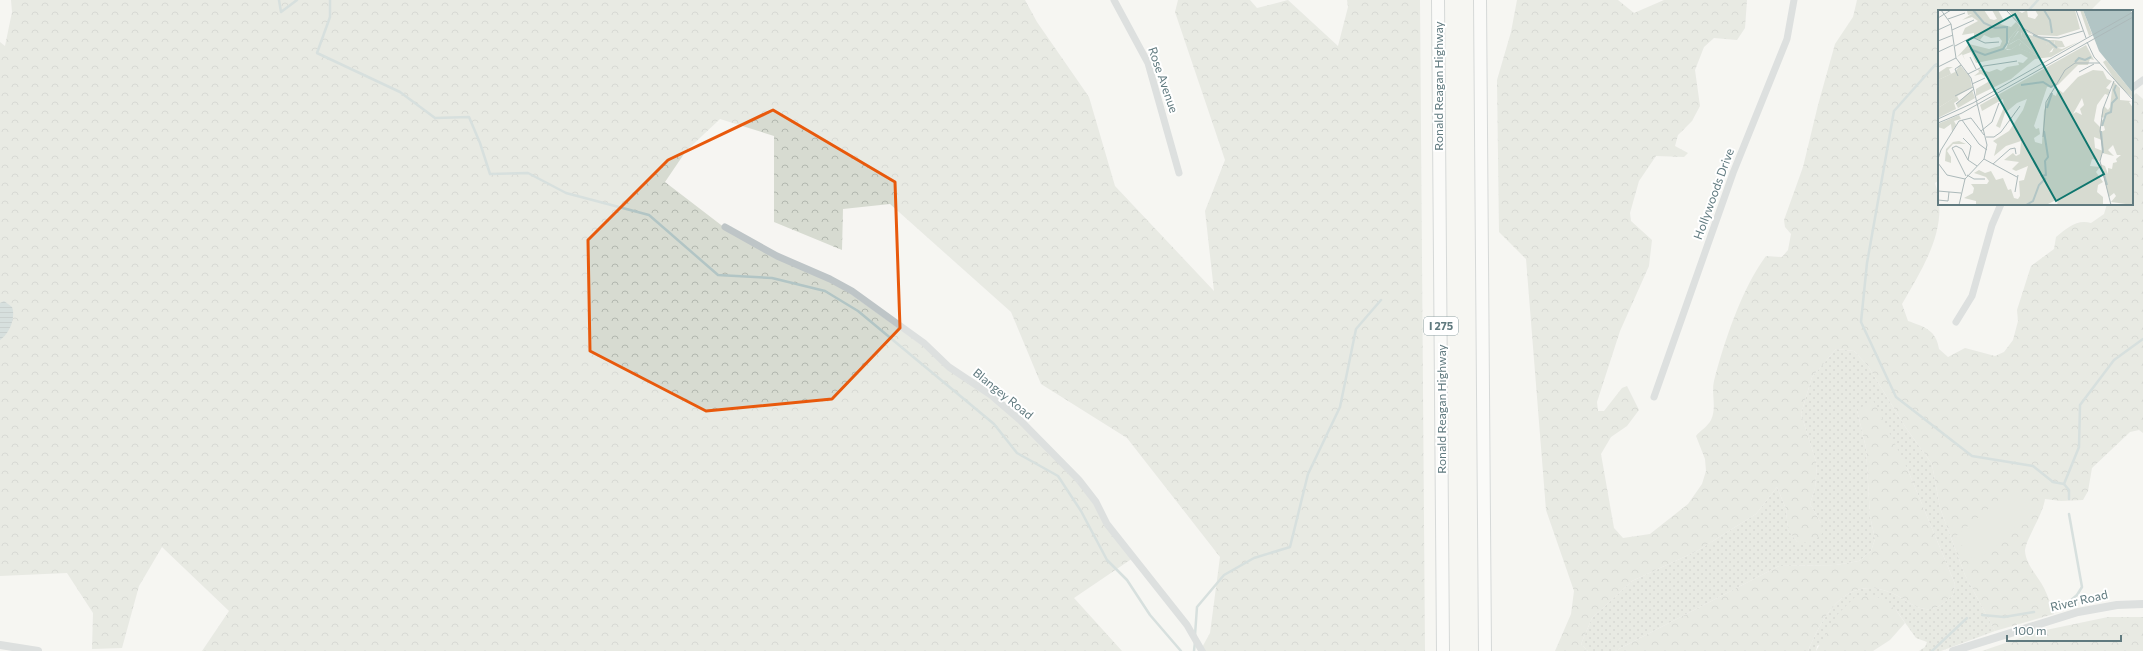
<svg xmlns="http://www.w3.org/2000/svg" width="2143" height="651" viewBox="0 0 2143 651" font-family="Commissioner,sans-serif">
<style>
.grass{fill:url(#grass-dots)}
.forest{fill:url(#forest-crowns)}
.pitch{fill:#d7dbd1}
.water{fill:url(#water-rules)}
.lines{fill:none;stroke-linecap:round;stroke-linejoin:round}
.stream{stroke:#b2c5c5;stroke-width:2.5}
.motorway-casing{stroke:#afb6b8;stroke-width:14}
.minor{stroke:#bec5c7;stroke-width:7}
.tertiary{stroke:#bec5c7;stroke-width:8}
.motorway{stroke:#fff;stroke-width:12}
.marked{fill:none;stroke:#e8590c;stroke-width:3;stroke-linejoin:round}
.labels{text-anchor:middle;stroke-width:4;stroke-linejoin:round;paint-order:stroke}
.shield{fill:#fff;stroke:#90a2a5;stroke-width:1}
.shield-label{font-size:11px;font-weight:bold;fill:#607a7f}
.street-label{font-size:12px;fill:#607a7f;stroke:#fff}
.inset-river{fill:none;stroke:#b2c5c5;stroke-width:2}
.inset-road{fill:none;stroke:#acb9ba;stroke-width:1}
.view{fill:#0f766e;fill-opacity:0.15;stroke:#0f766e;stroke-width:2}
.inset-edge{fill:none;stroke:#607a7f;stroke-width:2}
</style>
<defs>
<pattern id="grass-dots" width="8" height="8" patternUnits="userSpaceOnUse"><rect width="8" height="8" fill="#d7dbd1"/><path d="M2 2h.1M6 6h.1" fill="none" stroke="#b2b7af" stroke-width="1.8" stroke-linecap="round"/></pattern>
<pattern id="forest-crowns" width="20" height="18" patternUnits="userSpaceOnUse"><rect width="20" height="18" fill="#d7dbd1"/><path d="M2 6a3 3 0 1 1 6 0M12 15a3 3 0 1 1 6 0" fill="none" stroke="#b2b7af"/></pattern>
<pattern id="water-rules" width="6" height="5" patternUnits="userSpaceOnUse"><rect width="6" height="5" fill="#b2c5c5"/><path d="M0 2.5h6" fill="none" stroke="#94a5a5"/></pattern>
</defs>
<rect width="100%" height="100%" fill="#f6f5f2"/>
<!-- grass -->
<path class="grass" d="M1836 349 1854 351 1868 366 1906 428 1932 464 1940 508 1965 575 1995 631 1941 651H1919L1925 647 1927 642 1916 638 1896 610 1817 646 1816 651H1808C1824 613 1848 571 1896 595 1908 601 1920 613 1935 608 1941 606 1948 599 1953 595L1955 584 1907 468 1857 410 1866 448 1870 516 1875 539 1871 551 1859 561 1836 565 1779 566 1615 651H1588L1581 644 1592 618 1632 581 1697 551 1756 514 1777 487 1786 509 1788 530 1798 543H1811L1821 523 1810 504 1815 488 1817 465 1801 414 1812 377Z"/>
<!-- forest -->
<g class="forest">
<path d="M11 0H1025L1037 22 1089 97 1115 186 1214 291 1205 211 1225 160 1175 12 1178 0H1250L1257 8 1288 0 1338 46 1348 7 1347 0H1420L1425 651H1200L1210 633 1220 557 1127 438 1041 384 1011 312 890 204 843 209 842 250 774 222V136L720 119 686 151 665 182 725 228 830 279 991 395 1066 466 1133 558 1074 598 1122 651H202L229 611 162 547 139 586 122 648 92 649 93 613 67 573 0 576V42L5 46 12 12Z"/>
<path d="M1517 0H1618L1634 13 1664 0H1747L1745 28 1737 40 1714 38 1704 47 1695 70 1700 106 1692 121 1678 135 1675 146 1688 153 1684 157 1656 156 1639 181 1630 213 1631 221 1652 240 1649 266 1620 331 1597 402 1598 411H1604L1622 388 1627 386 1639 410 1627 426 1611 437 1601 454 1614 528 1623 538 1650 534 1688 504 1702 484 1706 471 1705 459 1696 436C1700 431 1708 426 1711 420 1717 408 1711 393 1714 381 1724 342 1742 288 1766 256L1782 257 1788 250 1791 234 1785 227 1784 220 1803 167 1818 105 1835 44 1853 17 1857 0H2101L2090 11H1939V180L1935 183C1950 226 1924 266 1902 304L1908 321C1925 327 1936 330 1939 349L1948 357 1965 348 1995 356 2004 352 2013 340 2018 321 2017 310 2031 266 2054 249 2056 237C2067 228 2077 219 2091 223L2104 214 2107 204H2132V97L2136 93 2143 99V433L2139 430 2130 432 2092 468 2088 491 2083 500 2061 501 2045 499C2043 515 2025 540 2025 551 2026 565 2038 576 2044 588 2048 596 2051 605 2054 614L1995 631 1965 575 1940 508 1932 464 1906 428 1868 366 1854 351 1836 349 1812 377 1801 414 1817 465 1815 488 1810 504 1821 523 1822 534 1811 543H1798L1788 530 1786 509 1777 487 1756 514 1697 551 1632 581 1592 618 1581 644 1588 651H1555L1571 614 1574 591 1546 510 1526 259 1499 232 1497 80 1511 32Z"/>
<path d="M1873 400 1907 468 1955 584 1953 595C1948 599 1941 606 1935 608 1920 613 1908 601 1896 595 1848 571 1824 613 1808 651H1615L1779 566 1836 565 1859 561 1871 551 1875 539 1870 516 1866 448 1857 410Z"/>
<path d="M1856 596H1876L1896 610 1905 623 1890 640 1873 651H1816L1837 615Z"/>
<path d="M2108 617H2143V651H1982L2041 631Z"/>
</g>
<!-- pitch -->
<path class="pitch" d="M2015 486 2031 511C2017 524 1991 558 1972 558L1955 537Z"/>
<!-- water -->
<path class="water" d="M4 301 12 307C16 318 9 334 0 340V303Z"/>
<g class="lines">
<!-- stream -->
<g class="stream">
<path d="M279 0 281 12 297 0"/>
<path d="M330 0V17L317 53 400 92 435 118 469 117 480 143 490 174 528 173 566 193 649 215 718 275 772 278 825 291 858 311 994 424 1017 453 1058 476 1081 511 1107 560 1127 580 1150 615 1181 651"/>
<path d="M2028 11 2038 0"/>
<path d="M1939 63 1935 65 1894 111 1867 263 1861 322 1896 397 1972 456 2033 466 2053 482 2064 484 2069 490V499"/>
<path d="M2064 484 2079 447 2080 405 2114 360 2143 339"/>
<path d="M2069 514 2082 587 2077 595 2070 601"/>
<path d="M1982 615 2004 617 2034 612"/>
<path d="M1195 635 1197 607 1224 575 1254 558 1290 547 1308 474 1340 407 1356 329 1381 300"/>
<path d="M1194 651 1195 642"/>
<path d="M1932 651 1967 618"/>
</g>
<!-- motorway casing -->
<g class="motorway-casing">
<g id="motorway">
<path d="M1438 0 1443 651"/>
<path d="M1480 0 1485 651"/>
</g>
</g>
<!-- minor -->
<g class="minor">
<path d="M1114 0 1148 63 1179 173"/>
<path d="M2132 88 2143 80"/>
<path d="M725 227 777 256 830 279 852 291 924 343 949 367 991 395 1020 420 1079 480 1096 502 1107 524 1187 625 1202 651"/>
<path d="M1956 322 1972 296 1992 225 2001 204"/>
<path d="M1654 397 1733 173 1787 39 1794 0"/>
</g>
<!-- tertiary -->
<g class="tertiary">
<path d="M0 645 38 651"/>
<path d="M1953 651 2078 612 2117 605 2143 604"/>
</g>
<!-- motorway -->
<use href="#motorway" class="motorway"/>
</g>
<!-- marked area -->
<path d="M0 0H2143V651H0ZM773 110 895 182 900 328 832 399 706 411 590 351 588 240 668 160Z" fill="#f6f5f2" fill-opacity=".55" fill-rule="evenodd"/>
<path class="marked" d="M773 110 895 182 900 328 832 399 706 411 590 351 588 240 668 160Z"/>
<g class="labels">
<!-- shield labels -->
<rect class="shield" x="1424" y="317" width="34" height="18" rx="3"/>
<g class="shield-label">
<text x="1441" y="330">I 275</text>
</g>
<!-- street labels -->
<g class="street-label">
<text transform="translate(1163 80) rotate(71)" y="4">Rose Avenue</text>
<text transform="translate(1439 86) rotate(-90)" y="4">Ronald Reagan Highway</text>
<text transform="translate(1714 194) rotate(-70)" y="4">Hollywoods Drive</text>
<text transform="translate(1003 394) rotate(39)" y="4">Blangey Road</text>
<text transform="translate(1442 409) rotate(-90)" y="4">Ronald Reagan Highway</text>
<text transform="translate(2079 601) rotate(-13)" y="4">River Road</text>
</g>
</g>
<!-- overview -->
<g transform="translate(1938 10)">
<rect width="195" height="195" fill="#f6f5f2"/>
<path d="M82 16 99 27 86 21 85 28H97L86 29 84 27V23L80 21 71 35 81 29 100 46 80 38 83 33 74 39H68L72 28ZM116 30 124 31 127 37 115 38 110 44 105 42 109 33 117 34Z" fill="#d7dbd1"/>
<path d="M25 0H46L52 9 56 10 59 9 54 0H60L65 9 62 14 73 17 78 12 82 16 72 28 67 38 69 40 74 39 82 33 81 38 100 46 81 29 70 35 81 21H83L84 27 86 29 95 28H85V23L108 30H116L117 36 109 33 107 43 114 42 116 37 124 39 140 32 113 47 97 49 73 69 38 86V79L50 72 51 69 43 64 36 66 41 62 40 59 51 62 59 59 63 61 69 57 81 55 80 52 85 53 90 48 83 44 38 53 33 42 25 45 27 50 24 44 19 47 31 34 51 39 62 36 64 31 61 27 53 28 46 25 42 30 36 28V23L24 25 27 18 40 11 34 7 24 10 34 4 30 5 29 1ZM70 0H79L84 3 89 0 90 7 97 9 100 5 97 0H137L142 19 119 26 98 25 86 18ZM142 0H145L154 24 151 26ZM148 35 156 50 152 49 150 55H140L120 75 109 77 96 116 98 119 101 118 102 124 96 128 97 132 104 134 106 101 112 83 118 86 120 79 125 83 140 67 155 60 165 61 169 69 174 71 168 78 172 80 170 85 167 84 159 95 156 111 162 117 163 122 167 120 166 116H163V111L167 108 163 107 166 96 170 100 172 97 175 71 182 78V90L193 91 191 92 195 98V195L173 192 178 186 176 183 171 187 162 154 167 156 170 164V158L174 159 175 153 179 152 178 149 183 145H179L175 135 170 140 176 146 164 143 162 151 154 149 152 156 162 157 158 162 165 172 160 175 159 182 165 187V195H119L120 189 108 195H38V191L26 188 35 183 36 178 33 174H49L51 171 48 167 36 163 41 160 47 163 53 161 58 170 65 168 70 180 73 179 76 188 80 189 82 186 81 171 86 170 90 156 78 161 74 159 81 152 66 150 75 143 78 146 82 144 83 131 68 136 56 146 59 134 55 131 71 121 85 100 89 89 79 93 67 103 62 118 58 116 66 97 65 89 44 101 42 95ZM144 88 146 95 142 99 144 105 138 102 135 104ZM156 127 164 130 165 141 157 138ZM168 50 195 83V88L180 75 165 52ZM9 57H15L11 59 13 64 0 70V63ZM34 80 37 88 20 98 18 94ZM19 86 21 90 16 93 18 99 0 108V98ZM21 105 23 109 16 111 18 115 14 122 13 114 6 119 0 117V114ZM21 131 28 134H15L9 141 13 147V153L7 151 8 139 15 132Z" fill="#d7dbd1" fill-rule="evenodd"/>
<path d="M22 55 32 67 34 77 0 98V70L17 62Z" fill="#d7dbd1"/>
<path d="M145 0H192L195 4V83L161 41Z" fill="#b2c5c5"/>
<path class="inset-river" d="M35 0 46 13 57 18 68 17M106 0 112 10 114 23M95 25 111 31 119 38M32 39 47 45 65 39 69 33V16M137 52 141 48 147 50 153 47M83 75 105 72 113 77 118 74M109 98 114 83M164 116 168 104 173 102 174 93 179 88 176 80 178 75M163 121 165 143M165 161 169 175M88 195 95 191 101 175 107 169 104 166 108 165 107 151 110 147 106 121"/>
<path class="inset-road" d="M3 0 13 14 18 48 33 68 49 135 46 149 27 169 21 195M68 0 85 18 101 27 121 28 145 21M138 0 148 28M0 8 13 0M10 9 27 3M0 20 13 14M14 20 36 10M0 31 15 25M149 32 156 47 195 90M17 36 34 27 47 33 61 32M0 42 15 35M32 47 38 59M0 57 18 48M141 62 156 54M30 64 46 56 79 51M20 66 17 59 23 55M34 74 47 68M17 86 35 77M18 94 36 79M33 108 46 125M0 109 35 93 195 2M24 110 41 134 49 140M0 113 24 103 195 7M43 121 54 112 61 93M48 127H56L63 122 82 96M105 127 108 92 127 60 137 53H162M25 128 33 136 30 150 39 156M0 149 3 140 21 111 33 108M46 149 79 167M0 153 9 165 27 169M55 154 72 139 77 138 78 144M29 165 36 169H47M28 166 14 138 18 136 24 139 30 150M0 181 23 183M77 182 80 165M0 190 10 191 11 182M173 195 162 151 165 140 162 121 165 99 176 71"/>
<path class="view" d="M77 4 166 164 118 191 29 31Z"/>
<rect width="195" height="195" class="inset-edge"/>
</g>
<!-- scale -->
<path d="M2007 635v6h114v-6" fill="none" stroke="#607a7f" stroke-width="2"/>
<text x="2013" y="635" font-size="12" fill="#607a7f" stroke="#ffffff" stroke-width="3" paint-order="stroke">100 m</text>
</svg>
